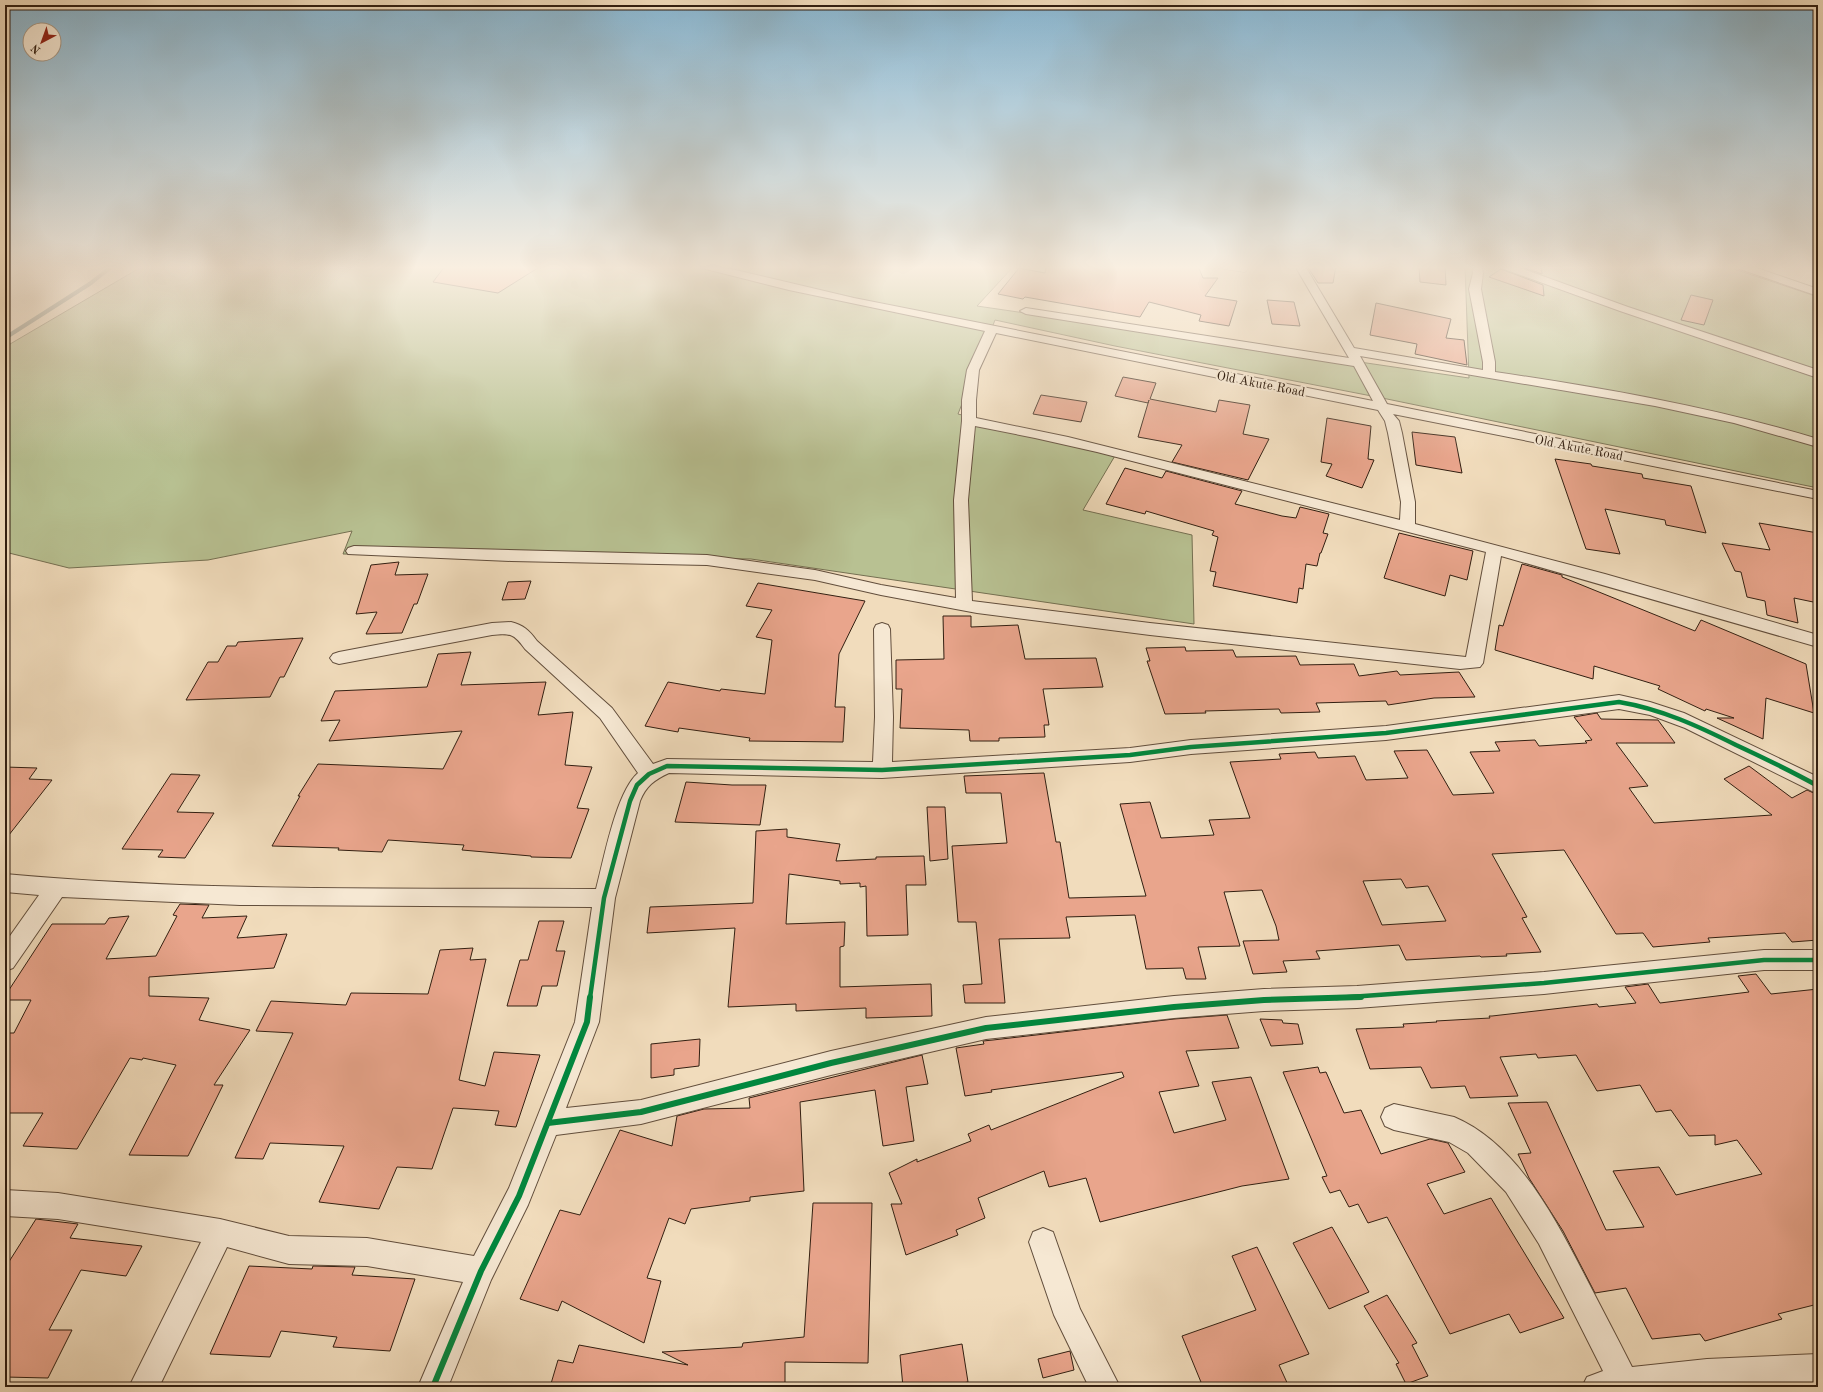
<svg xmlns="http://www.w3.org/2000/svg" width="1823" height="1392" viewBox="0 0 1823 1392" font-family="'Old Standard TT',serif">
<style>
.green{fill:#b8c192;stroke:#757052}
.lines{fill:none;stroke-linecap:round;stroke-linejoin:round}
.stream{stroke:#717d72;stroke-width:4}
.building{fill:#e9a58c;stroke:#321f11;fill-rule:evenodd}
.lane-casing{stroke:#624e3c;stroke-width:7}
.street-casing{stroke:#624e3c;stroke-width:2}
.lane{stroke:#f6e8d3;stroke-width:6}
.street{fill:#f6e8d3;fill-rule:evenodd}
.cycleway-far1-casing{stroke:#f6e8d3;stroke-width:7}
.cycleway-casing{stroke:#f6e8d3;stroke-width:8}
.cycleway-far1{stroke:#00873e;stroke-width:4.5}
.cycleway{stroke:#00873e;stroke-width:6}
.labels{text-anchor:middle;stroke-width:4;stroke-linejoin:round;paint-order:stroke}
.far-street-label{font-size:13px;fill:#321f11;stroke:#f6e8d3}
</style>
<rect width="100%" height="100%" fill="#f1dcbc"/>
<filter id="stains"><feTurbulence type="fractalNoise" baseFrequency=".005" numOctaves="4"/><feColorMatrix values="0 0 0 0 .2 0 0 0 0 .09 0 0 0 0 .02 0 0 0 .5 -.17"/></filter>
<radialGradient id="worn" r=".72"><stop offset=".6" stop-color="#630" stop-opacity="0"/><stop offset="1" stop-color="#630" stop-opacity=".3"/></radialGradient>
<!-- green -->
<path class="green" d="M143 266H1001L1013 267 977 306 1469 378 1465 266H1725L1818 297V488L1387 399 1115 346 995 320 958 414 1116 454 1083 510 1192 535 1194 624 751 559 343 554 352 531 208 560 69 568 5 552V347Z"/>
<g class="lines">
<!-- stream -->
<path class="stream" d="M5 338 91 283 112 266"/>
</g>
<!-- building -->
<g class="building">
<path d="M445 266H541L498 293 433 282Z"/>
<path d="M1046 266H1198L1203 278H1218L1205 296 1237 301 1229 326 1199 321 1201 315 1149 302 1140 317 1025 297 1023 299 998 294 1019 268 1045 273Z"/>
<path d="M1307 266H1336L1333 283H1318Z"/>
<path d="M1419 266H1445L1446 285 1420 282Z"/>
<path d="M1519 266H1541L1542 274Z"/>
<path d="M1501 269 1543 285 1544 296 1489 277Z"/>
<path d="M1691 295 1713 300 1704 325 1681 320Z"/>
<path d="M1267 300 1294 302 1300 326 1272 324Z"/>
<path d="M1376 303 1451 319 1446 338 1464 340 1467 365 1415 354 1417 344 1370 335Z"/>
<path d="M1123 377 1156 383 1150 399 1216 412 1219 400 1250 405 1243 434 1269 439 1248 480 1172 462 1182 445 1138 437 1149 400 1148 403 1115 396Z"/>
<path d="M1041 395 1087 402 1081 422 1033 414Z"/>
<path d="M1327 418 1371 426 1368 459 1374 460 1362 488 1326 476 1332 464 1321 462Z"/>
<path d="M1412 432 1455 437 1462 473 1416 465Z"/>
<path d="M1555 459 1591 464 1592 466 1642 474 1643 478 1691 486 1706 533 1666 525 1665 520 1605 509 1620 554 1586 549Z"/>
<path d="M1125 468 1162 478 1166 471 1242 491 1235 504 1282 516 1296 518 1300 507 1329 514 1323 533 1328 534 1321 553H1320L1317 566 1306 564 1303 589 1299 588 1297 603 1213 586 1216 572 1210 571 1218 537 1212 535 1214 531 1146 511 1145 514 1106 504Z"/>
<path d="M1759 523 1818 533V603L1794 598 1798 623 1767 615 1765 601 1747 597 1741 572 1735 571 1722 543 1770 550Z"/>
<path d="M1399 533 1473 551 1467 580 1450 575 1445 596 1384 578Z"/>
<path d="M399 562 395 575 428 574 417 604H414L402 633 366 634 377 612 356 614 371 565Z"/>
<path d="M1522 564 1562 575V577L1695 631 1701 620 1806 664 1814 713 1766 698 1763 739 1717 718H1734L1706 709 1705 711 1658 689 1660 686 1594 666 1593 679 1495 650 1499 625 1503 626Z"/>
<path d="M531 581 525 599 502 600 508 582Z"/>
<path d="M758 583 865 601 839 654 835 707H845L843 742 749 741 750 738 679 728 678 732 645 726 668 682 720 691 721 689 765 694 772 640 756 637 772 610 746 606Z"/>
<path d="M943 616H971V627L1018 625 1025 659 1096 658 1103 687 1043 689 1049 725H1044L1045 737 999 738V741H970L969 730 900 728 902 689H896V660L944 659Z"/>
<path d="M303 638 284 677H280L270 697 186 700 208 662H218L227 646H236L238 642Z"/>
<path d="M1185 647 1186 651 1233 650 1236 657 1296 656 1300 665 1354 664 1359 676 1397 671 1400 675 1459 672 1475 697 1434 698 1388 705 1386 701 1316 703 1320 712 1281 713 1279 709 1205 711 1206 713 1165 714 1147 661H1150L1146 648Z"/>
<path d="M471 652 461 685 546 682 538 715 573 712 565 765 592 767 577 808 589 809 571 858 531 857V856L462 850 464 845 388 840 382 852 338 850 339 848 272 846 300 796H298L318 764 443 769 462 731 329 741 340 720 321 721 335 691 427 687 438 654Z"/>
<path d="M1597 713 1601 719 1658 720 1675 743H1616L1648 786 1629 788 1654 823 1772 815 1724 779 1749 766 1792 798 1807 790 1818 795V940L1792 942 1785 933 1708 938 1710 942 1653 947 1643 933 1616 934 1564 850 1492 854 1527 917 1522 918 1541 952 1506 954 1507 956 1481 957 1480 956 1406 960 1399 945 1316 951 1320 959 1283 961 1287 972 1253 974 1243 941 1279 940 1276 926 1262 890 1224 892 1240 946 1198 947 1206 979H1186L1183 968 1146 969 1135 915 1066 917 1070 938 999 939 1005 1003H965L963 985 982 984 976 922H958L952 846 1007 843 1001 793H966L964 776 1044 773 1056 842H1060L1069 898 1146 896 1120 804 1150 802 1161 838 1214 835 1209 820 1250 818 1230 762 1281 759 1279 754 1315 752 1318 758 1355 756 1366 780 1408 778 1394 751 1427 750 1453 795 1494 793 1470 752 1500 751 1495 742 1535 740 1539 746 1587 743 1585 741 1592 740 1574 717ZM1401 879 1406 888 1428 886 1446 921 1382 925 1363 881Z"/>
<path d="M5 767 37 768 29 779 52 780 5 840Z"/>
<path d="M171 774 200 775 177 812 214 813 185 858 158 857 163 850 122 849Z"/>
<path d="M686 782 732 785H766L760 825 675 822Z"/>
<path d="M927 807H945L948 859 930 861Z"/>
<path d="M787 829V837L840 844 836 861 876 859V857L924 856 926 885H906L908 935 867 936 866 886 860 887V883L840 884V881L789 874 786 924 845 922 844 946 840 947V987L931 984 932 1016 866 1018V1008L796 1011V1004L728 1007 735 928 647 933 650 907 753 903 756 831Z"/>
<path d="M180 904 209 905 202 918 247 916 237 938 287 934 274 968 149 977V996L209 998 199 1020 250 1030 214 1085H223L188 1156 129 1155 176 1065 143 1058 142 1060 130 1058 77 1149 23 1146 43 1113H5V1033H14L31 1000H5V996L52 924H105L109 918 129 916 106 959 156 956 177 916 173 915Z"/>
<path d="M539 921H564L556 951H565L557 986H542L537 1006H507L520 960H528Z"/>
<path d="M473 948 470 960 486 959 459 1080 485 1086 494 1052 540 1055 516 1127 495 1125 499 1111 453 1108 432 1169 397 1167 379 1209 319 1202 344 1146 270 1143 263 1159 235 1158 293 1033 256 1031 271 1001 346 1005 351 993 428 994 440 950Z"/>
<path d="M1756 974 1771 994 1818 989V1304L1778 1314 1782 1319 1705 1341 1700 1334 1652 1339 1626 1288 1595 1293 1563 1231 1529 1178 1518 1154 1531 1153 1508 1103 1547 1102 1606 1230 1644 1227 1613 1171 1659 1167 1676 1195 1762 1174 1737 1140 1715 1145V1135L1689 1136 1671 1110 1656 1112 1640 1085 1597 1091 1576 1055 1538 1058 1536 1054 1500 1057 1518 1096 1470 1098 1465 1086 1431 1088 1421 1067 1370 1069 1356 1029 1404 1027 1403 1024 1437 1022 1436 1021 1490 1018 1489 1016H1492L1597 1004 1599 1007 1636 1003 1625 987 1648 984 1660 1003 1749 992 1738 976Z"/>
<path d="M1227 1015 1239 1048 1186 1051 1199 1086 1159 1092 1174 1133 1226 1120 1212 1082 1251 1077 1289 1179 1242 1186 1100 1222 1086 1178 1049 1187 1044 1171 978 1198 985 1218 956 1230 958 1235 906 1255 891 1204H902L889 1173 917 1159V1162L971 1141 968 1134 989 1125 991 1130 1124 1077 1122 1072 991 1090 992 1092 965 1096 956 1048 984 1044 983 1041 993 1040 1174 1019Z"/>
<path d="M1260 1019 1282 1020 1283 1023 1298 1024 1303 1044 1271 1046Z"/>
<path d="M700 1039 699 1066 674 1069V1075L651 1078V1044Z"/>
<path d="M922 1055 928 1084 906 1087 914 1141 883 1146 875 1090 800 1102 804 1191 750 1197V1201L691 1209 685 1224 669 1218 647 1278 661 1281 644 1343 562 1301 558 1311 520 1299 560 1210 580 1215 620 1130 672 1146 677 1116 704 1109 750 1108 749 1098Z"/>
<path d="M1318 1067 1320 1073 1326 1072 1344 1113 1361 1110 1381 1154 1430 1139 1448 1143 1465 1172 1427 1184 1444 1214 1491 1198 1564 1318 1520 1333 1509 1314 1450 1334 1387 1217 1368 1223 1358 1204 1349 1207 1340 1190 1330 1193 1322 1177 1327 1176 1283 1072Z"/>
<path d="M813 1203H872L868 1363 785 1362V1387H550L558 1360 573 1363 579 1345 688 1365 662 1352 742 1347 743 1343 804 1337Z"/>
<path d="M36 1219 78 1224 70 1238 142 1246 126 1276 81 1270 49 1330H72L48 1378 5 1377V1268Z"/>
<path d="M1332 1227 1369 1292 1329 1309 1293 1243Z"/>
<path d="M1257 1247 1309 1354 1279 1365 1289 1387H1203L1182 1336 1256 1310 1232 1256Z"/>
<path d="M249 1266 312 1269 313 1266 355 1267 352 1275 415 1279 390 1351 333 1347 337 1337 281 1331 270 1357 210 1354Z"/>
<path d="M1387 1295 1417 1343 1412 1345 1428 1376 1406 1384 1396 1364 1399 1363 1364 1306Z"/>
<path d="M962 1344 968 1382 940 1387H903L900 1355Z"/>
<path d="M1070 1351 1074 1370 1043 1378 1038 1359Z"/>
</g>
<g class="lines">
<!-- lane casing -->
<g class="lane-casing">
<path id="lane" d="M1224 266 1244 269 1246 266"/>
</g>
<!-- street casing -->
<g class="street-casing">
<g id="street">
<path d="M701 266H718L854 298 1373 401 1354 366 1026 314 1020 311 1026 308 1349 358 1295 266H1305L1354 348 1483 370V362L1469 289 1473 273 1472 266H1482L1483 273 1481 289 1495 362V372C1604 388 1712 407 1818 439V447L1734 423 1655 406 1360 356 1387 404 1818 491V499L1393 414 1399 421 1402 433 1415 502V524L1605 574 1818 635V647L1501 556 1483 663 1480 667 1460 669 1150 635 977 613 881 595 815 580 707 565 511 561 348 554 346 551 348 548 354 546 707 555 815 570 881 585 956 598 954 500 962 421V400L967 370 985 331 789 290 702 268ZM996 333 1378 410 1385 421 1388 433 1401 502 1400 520 1068 437 976 418V400L979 370ZM975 426 1035 438 1097 452 1486 552 1466 657 1150 623 972 601 968 500Z"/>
<path d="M1500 266H1515L1628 307 1818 370V378L1620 311 1501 268Z"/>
<path d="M1736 266H1751L1818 289V296L1737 268Z"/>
<path d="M511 622C523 625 529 630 537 641L612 708 653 764 667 759 873 762 875 717 874 629 876 625 882 623 888 625 890 629 893 717 892 762 1130 748 1191 740 1386 726 1619 695 1650 702 1684 713 1818 777V794L1685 728 1650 715 1619 709 1386 740 1191 754 1130 762 882 778 669 773C654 780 646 786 640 801L615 898 599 1022 566 1108 641 1100 831 1051 986 1017 1174 996 1264 989 1357 986 1544 972 1764 950H1818V970H1764L1544 994 1357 1008 1264 1011 1174 1018 986 1039 831 1075 641 1124 556 1135 528 1205 491 1280 448 1387H418L463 1282 367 1266 289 1264 227 1247 159 1387H129L201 1242 58 1219 5 1216V1190L58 1193 220 1219 289 1236 367 1238 474 1256 509 1188 575 1022 592 907 240 905 62 897 13 968 5 971V943L39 895 5 892V874C201 892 399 888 596 889 604 859 616 792 638 773L600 718 525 649C514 634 511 633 492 635L339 664 333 662 330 658 333 654 339 652 492 623Z"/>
<path d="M1394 1104 1454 1117C1518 1144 1556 1220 1586 1278 1601 1307 1617 1337 1632 1367L1707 1359 1818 1354V1384L1727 1387H1582L1587 1377 1603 1371 1539 1244 1506 1192 1468 1153 1449 1142 1394 1130 1385 1126 1381 1117 1385 1108Z"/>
<path d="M1043 1228 1053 1232 1080 1309 1120 1387H1089L1054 1315 1029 1242 1033 1232Z"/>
</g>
</g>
<!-- lane -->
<use href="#lane" class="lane"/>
<!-- street -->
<use href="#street" class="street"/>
<!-- cycleway-far1 casing -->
<g class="cycleway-far1-casing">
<g id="cycleway-far1">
<path d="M590 998 604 898 630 801 637 785 649 774 667 766 882 770 1130 755 1191 747 1386 733 1619 702C1661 709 1698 726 1736 745 1764 758 1791 771 1818 786"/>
<path d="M1336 998 1544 983 1764 960H1818"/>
</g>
</g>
<!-- cycleway casing -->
<g class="cycleway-casing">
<g id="cycleway">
<path d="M548 1123 641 1112 831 1063 986 1028 1174 1007 1264 1000 1361 997"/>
<path d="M433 1387 481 1271 519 1196 587 1022 590 997"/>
</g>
</g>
<!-- cycleway-far1 -->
<use href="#cycleway-far1" class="cycleway-far1"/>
<!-- cycleway -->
<use href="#cycleway" class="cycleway"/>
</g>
<!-- sky -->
<linearGradient id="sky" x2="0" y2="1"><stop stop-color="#89b7d2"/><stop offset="0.58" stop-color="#f9efe1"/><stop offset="1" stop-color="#f9efe1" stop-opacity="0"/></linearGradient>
<rect width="1823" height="461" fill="url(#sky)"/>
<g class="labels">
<!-- far-street labels -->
<g class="far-street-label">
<text transform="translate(1261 383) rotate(11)" y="5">Old Akute Road</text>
<text transform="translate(1579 447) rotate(11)" y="5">Old Akute Road</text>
</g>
</g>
<!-- margin -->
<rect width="1823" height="1392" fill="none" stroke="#f1dcbc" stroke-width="20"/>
<rect x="6" y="6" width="1811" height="1380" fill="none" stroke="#321f11" stroke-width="2"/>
<rect x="10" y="10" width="1803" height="1372" fill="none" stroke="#321f11"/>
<!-- north arrow -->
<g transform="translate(42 42) rotate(221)"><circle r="19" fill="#f6e8d3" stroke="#a89885"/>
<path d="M0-3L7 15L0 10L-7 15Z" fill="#8f2418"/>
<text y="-6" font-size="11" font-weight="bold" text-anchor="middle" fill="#321f11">N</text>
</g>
<rect width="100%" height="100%" filter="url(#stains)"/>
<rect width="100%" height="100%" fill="url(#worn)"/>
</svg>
